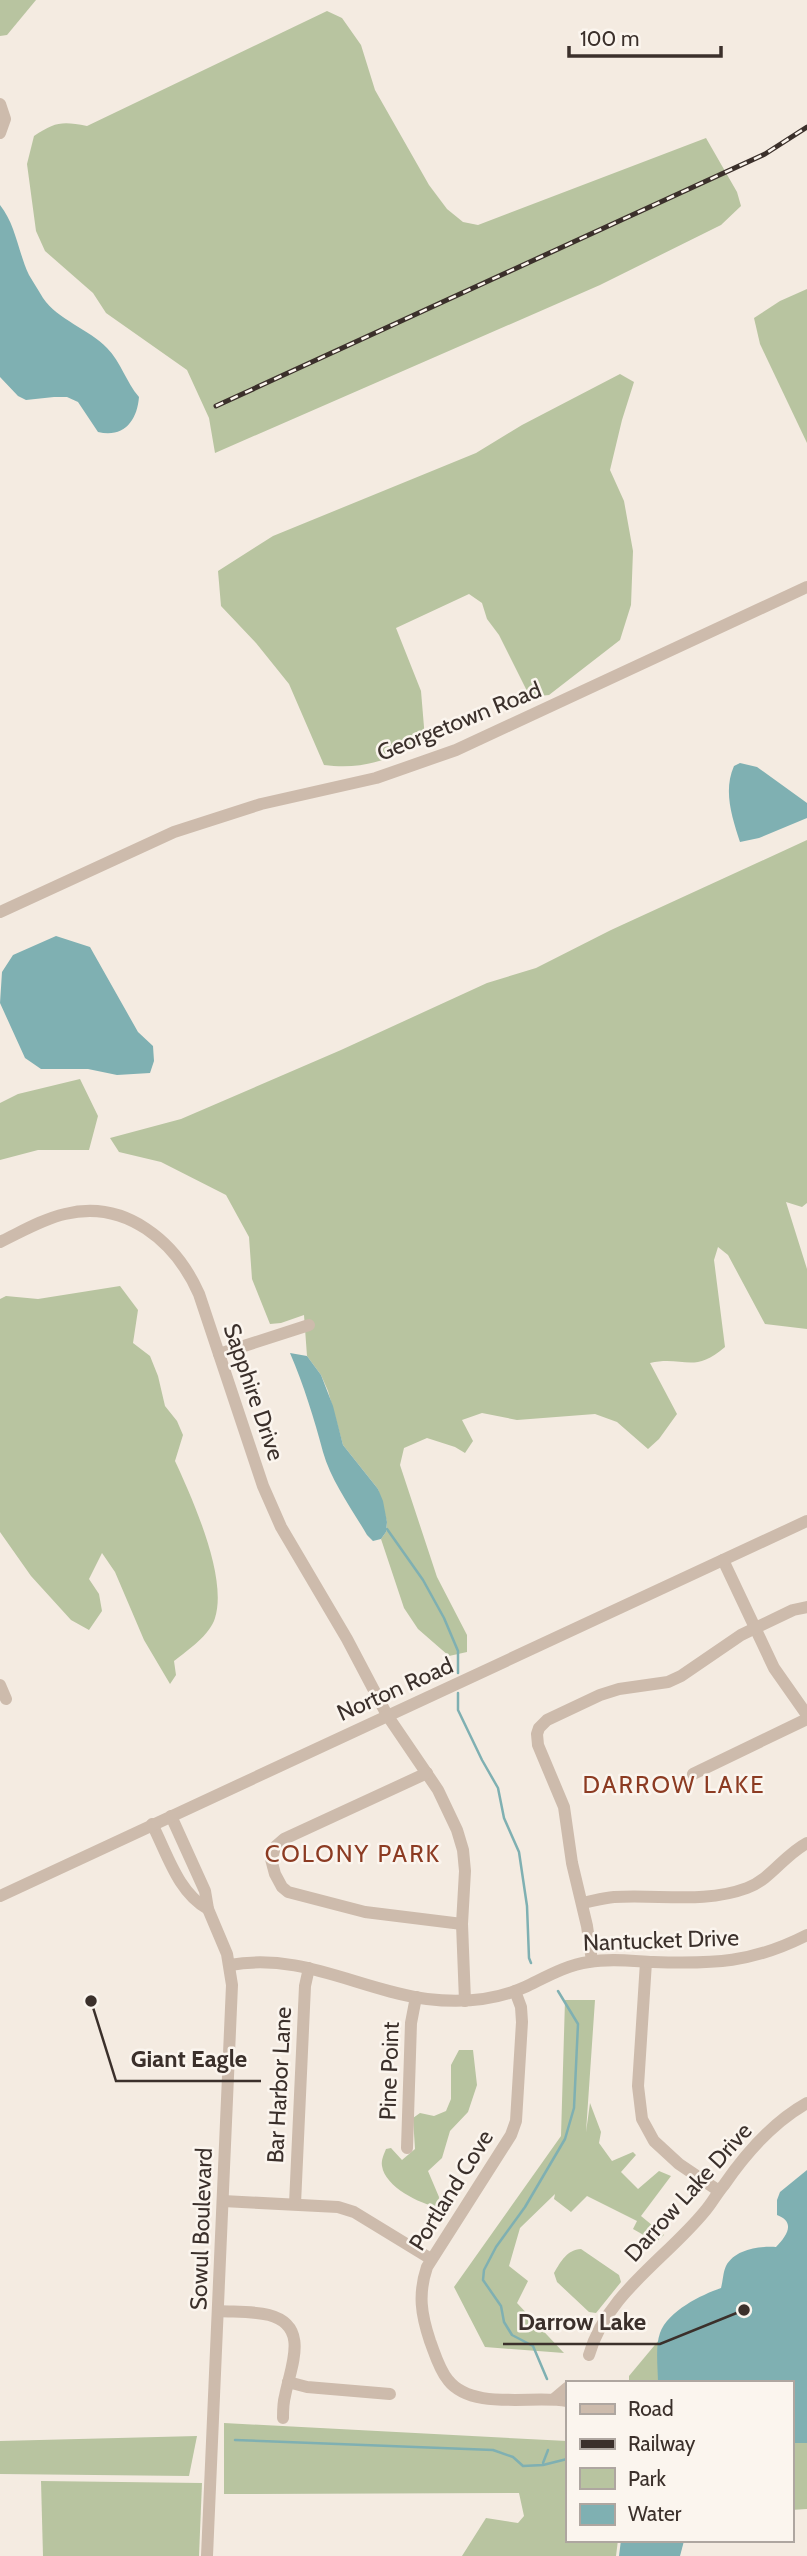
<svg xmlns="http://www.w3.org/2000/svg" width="807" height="2556" viewBox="0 0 807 2556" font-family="Cabin,sans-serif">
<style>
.green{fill:#b8c4a0}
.water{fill:#7fb0b2}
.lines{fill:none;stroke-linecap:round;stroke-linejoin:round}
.stream{stroke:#7fb0b2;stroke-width:2.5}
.minor{stroke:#cdbbac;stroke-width:12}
.rail-casing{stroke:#3b302b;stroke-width:5}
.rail{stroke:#fbf5ee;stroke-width:2.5;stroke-dasharray:8;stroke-linecap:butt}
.labels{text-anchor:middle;stroke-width:5;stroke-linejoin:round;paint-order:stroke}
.street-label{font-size:23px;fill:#3b302b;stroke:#fbf5ee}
.neighbourhood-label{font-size:24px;letter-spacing:2px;fill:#8c3b22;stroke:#fbf5ee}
.leader{fill:none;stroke:#3b302b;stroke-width:2.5}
.callout-dot{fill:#3b302b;stroke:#fbf5ee;stroke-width:2.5}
.callout-label{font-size:24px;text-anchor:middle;font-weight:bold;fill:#3b302b;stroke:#fbf5ee;stroke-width:5;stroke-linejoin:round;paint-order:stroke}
</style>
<rect width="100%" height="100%" fill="#f4ebe1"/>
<!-- green -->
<g class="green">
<path d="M0 0H36L7 35 0 36Z"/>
<path d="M327 11 342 18 361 45 375 90 429 185 447 209 463 222 478 225 706 138 737 192 741 206 721 225 600 285 215 453 209 418 187 370 106 313 93 293 45 251 36 231 27 164 34 136C55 122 62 121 87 126Z"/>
<path d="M807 289V443L760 344 754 318 780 301Z"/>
<path d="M620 374 634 382 622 420 610 470 624 501 633 551 631 605 620 640 549 695 530 697 499 635 487 619 482 603 469 594 396 628 421 691 425 739C392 760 363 770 324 765L289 684 256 643 221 606 218 571 273 536 476 453 522 425Z"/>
<path d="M807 840V1203L802 1207 786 1202 807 1269V1329L765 1324 728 1255 718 1247 714 1260 725 1347C693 1375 683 1355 650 1363L677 1414 659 1439 648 1449 617 1422 595 1414 517 1420 482 1413 462 1420 473 1441 465 1453 455 1447 427 1438 404 1448 400 1465 437 1577 467 1635V1652L449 1656 418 1629 404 1608 381 1539 386 1532 387 1522 378 1489 343 1445 328 1391 321 1375 307 1356 304 1315 281 1323 270 1324 252 1279 249 1237 226 1195 161 1162 119 1152 110 1138 181 1119 341 1050 487 983 536 968 611 930Z"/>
<path d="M80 1079 98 1116 89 1150H38L0 1160V1103L18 1094Z"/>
<path d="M120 1286 138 1310 133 1343 150 1356 158 1376 165 1406 177 1421 183 1435 175 1461C192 1498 228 1577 215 1618 210 1635 188 1650 174 1661L176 1675 170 1684 144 1640 115 1572 102 1553 89 1579 99 1594 102 1611 89 1630 71 1620 31 1576 0 1532V1299L6 1296 38 1299Z"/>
<path d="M565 2000H595L586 2132 590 2103 601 2132 599 2143 612 2161 633 2152 636 2155 621 2172 638 2189 659 2171 671 2176 641 2216 664 2235 656 2242 633 2229 637 2221 587 2196 571 2212 554 2199 555 2194 520 2228 509 2266 528 2281 517 2303 564 2353 485 2347 454 2287 561 2136Z"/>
<path d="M459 2050H473L477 2085 468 2112 450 2131 442 2158 428 2171 439 2197 438 2207C420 2204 385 2187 382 2166 381 2160 384 2154 386 2149L391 2148 402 2160 415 2149 413 2118 420 2113 434 2116 446 2111 451 2099V2065Z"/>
<path d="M581 2249 619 2275 621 2282 596 2313 589 2312 557 2282 554 2273C561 2261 567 2250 581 2249Z"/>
<path d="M659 2340 658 2383H629V2376Z"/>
<path d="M224 2423 567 2441V2540H618L616 2556H462L486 2518 518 2523 524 2516 519 2493 224 2494Z"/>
<path d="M197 2436 189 2476 0 2474V2441Z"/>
<path d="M791 2443H807V2509L791 2510Z"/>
<path d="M41 2481 202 2483 199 2556H43Z"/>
</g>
<!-- water -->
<g class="water">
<path d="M0 205C16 225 18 252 29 275 33 282 39 291 43 298 58 320 89 329 107 348 121 362 126 382 139 397 137 421 124 438 98 432L78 402 67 397H54L26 400 18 396 0 377Z"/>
<path d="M740 763 757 767 807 803V818L759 838 740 842C732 817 723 791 734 766Z"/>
<path d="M56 936 90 947 138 1032 153 1046 154 1061 150 1073 117 1075 88 1069H41L25 1058 0 1003 2 972 13 955Z"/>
<path d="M290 1353 307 1356 321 1375 333 1406 343 1445 378 1489 383 1501 387 1522 386 1532 381 1539 373 1541 367 1535C352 1509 331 1481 323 1452 314 1418 304 1386 290 1353Z"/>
<path d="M807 2170V2443H791V2383H658C658 2368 655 2347 660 2333 668 2311 701 2295 721 2288 723 2281 723 2272 726 2266 735 2249 760 2246 776 2247 787 2236 796 2222 777 2215V2200L780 2192Z"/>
<path d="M621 2540H683L684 2541 680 2556H619Z"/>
</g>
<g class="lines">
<!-- stream -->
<g class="stream">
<path d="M387 1529 423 1580 444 1618 458 1651V1673"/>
<path d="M458 1693V1710L482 1760 498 1788 504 1818 519 1852 527 1906 529 1958 531 1963"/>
<path d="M547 2379 533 2346 512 2335 504 2322 501 2306 483 2280 484 2270 496 2247 525 2207 565 2139 574 2108 578 2024 558 1991"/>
<path d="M235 2440 493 2450 513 2457 523 2466 543 2465 567 2459"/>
<path d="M543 2463 548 2450"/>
</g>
<!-- minor -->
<g class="minor">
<path d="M0 104 5 119 0 133"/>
<path d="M0 912 174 832 261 804 376 778 456 750 807 587"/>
<path d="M0 1242C21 1232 43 1219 65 1214 126 1199 176 1242 199 1294L263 1486 281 1527 347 1639 387 1715 438 1790 457 1830 463 1850 465 1871 462 1924 465 2001"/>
<path d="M219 1354 309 1325"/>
<path d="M723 1560 774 1668 807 1715"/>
<path d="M0 1685 6 1699"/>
<path d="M427 1773 284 1839 276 1846 271 1859 275 1874 282 1887 288 1892 365 1912 462 1924"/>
<path d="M693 1774 807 1719"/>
<path d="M171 1816 205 1891 208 1909 227 1954 232 1985 207 2556"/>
<path d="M152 1824C167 1853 178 1893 208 1909"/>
<path d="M0 1896 807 1521"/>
<path d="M582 1903C593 1901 603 1898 614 1897 659 1894 704 1904 747 1888 771 1879 784 1855 807 1843"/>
<path d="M592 1961 587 1926 572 1863 564 1807 538 1745 537 1734 539 1728 547 1720 600 1695 619 1689 668 1682 681 1676 741 1635 793 1610 807 1607"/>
<path d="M646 1962 638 2086 642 2119 654 2141 679 2164 719 2191"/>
<path d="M230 1965C302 1952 359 1990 427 1999 460 2003 494 2001 525 1987 546 1977 566 1965 589 1962 610 1958 632 1961 653 1962 714 1964 752 1963 807 1935"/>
<path d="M515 1991 521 2007 522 2022 516 2121 511 2135 427 2267C418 2294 421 2314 430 2341 435 2354 439 2369 448 2380 472 2411 533 2395 567 2401"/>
<path d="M407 2148 411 2023 416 1997"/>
<path d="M223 2201 338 2207 354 2212 431 2259"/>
<path d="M295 2204 305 1986 309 1968"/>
<path d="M219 2311C235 2312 253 2311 269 2315 311 2326 290 2368 285 2396 283 2403 283 2411 283 2418"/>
<path d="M589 2355C606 2294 667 2258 705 2211 712 2203 717 2193 724 2185 746 2153 773 2122 807 2103"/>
<path d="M288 2382 307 2387 390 2394"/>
<path d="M554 2399 567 2388"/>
</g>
<!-- rail casing -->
<g class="rail-casing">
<path id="rail" d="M216 406 765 154 807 127"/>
</g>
<!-- rail -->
<use href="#rail" class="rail"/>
</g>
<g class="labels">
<!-- street labels -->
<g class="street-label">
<text transform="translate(459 721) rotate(-22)" y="8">Georgetown Road</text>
<text transform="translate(254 1392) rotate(71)" y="8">Sapphire Drive</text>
<text transform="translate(395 1689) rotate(-24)" y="8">Norton Road</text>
<text transform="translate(661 1940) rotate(-2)" y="8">Nantucket Drive</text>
<text transform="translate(389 2071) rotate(-88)" y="8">Pine Point</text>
<text transform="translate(279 2085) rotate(-87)" y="8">Bar Harbor Lane</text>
<text transform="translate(451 2190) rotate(-58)" y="8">Portland Cove</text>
<text transform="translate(688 2192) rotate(-48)" y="8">Darrow Lake Drive</text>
<text transform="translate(201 2229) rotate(-88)" y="8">Sowul Boulevard</text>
</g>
<!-- neighbourhood labels -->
<g class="neighbourhood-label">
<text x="674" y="1793">DARROW LAKE</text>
<text x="353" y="1862">COLONY PARK</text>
</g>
</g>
<!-- callouts -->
<path class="leader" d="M91 2001L116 2081H261M744 2310L660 2344H503"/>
<g class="callout-dot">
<circle cx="91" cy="2001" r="7"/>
<circle cx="744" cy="2310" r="7"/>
</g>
<g class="callout-label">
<text x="189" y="2067">Giant Eagle</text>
<text x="582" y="2330">Darrow Lake</text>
</g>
<!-- legend -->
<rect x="566" y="2381" width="228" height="161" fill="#fbf5ee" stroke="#aea6a0" stroke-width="2"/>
<rect x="580" y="2404" width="35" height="10" fill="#cdbbac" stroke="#aea6a0" stroke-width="2"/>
<text x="628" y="2416" font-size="21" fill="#3b302b">Road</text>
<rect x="580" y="2439" width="35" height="10" fill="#3b302b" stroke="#aea6a0" stroke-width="2"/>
<text x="628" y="2451" font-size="21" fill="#3b302b">Railway</text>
<rect x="580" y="2468" width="35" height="21" fill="#b8c4a0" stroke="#aea6a0" stroke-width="2"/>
<text x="628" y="2486" font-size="21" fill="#3b302b">Park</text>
<rect x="580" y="2504" width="35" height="21" fill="#7fb0b2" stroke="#aea6a0" stroke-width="2"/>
<text x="628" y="2521" font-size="21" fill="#3b302b">Water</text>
<!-- scale -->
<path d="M569 46v10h152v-10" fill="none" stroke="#3b302b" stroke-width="3.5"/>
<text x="580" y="46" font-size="21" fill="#3b302b" stroke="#fbf5ee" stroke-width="5" paint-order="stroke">100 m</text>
</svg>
